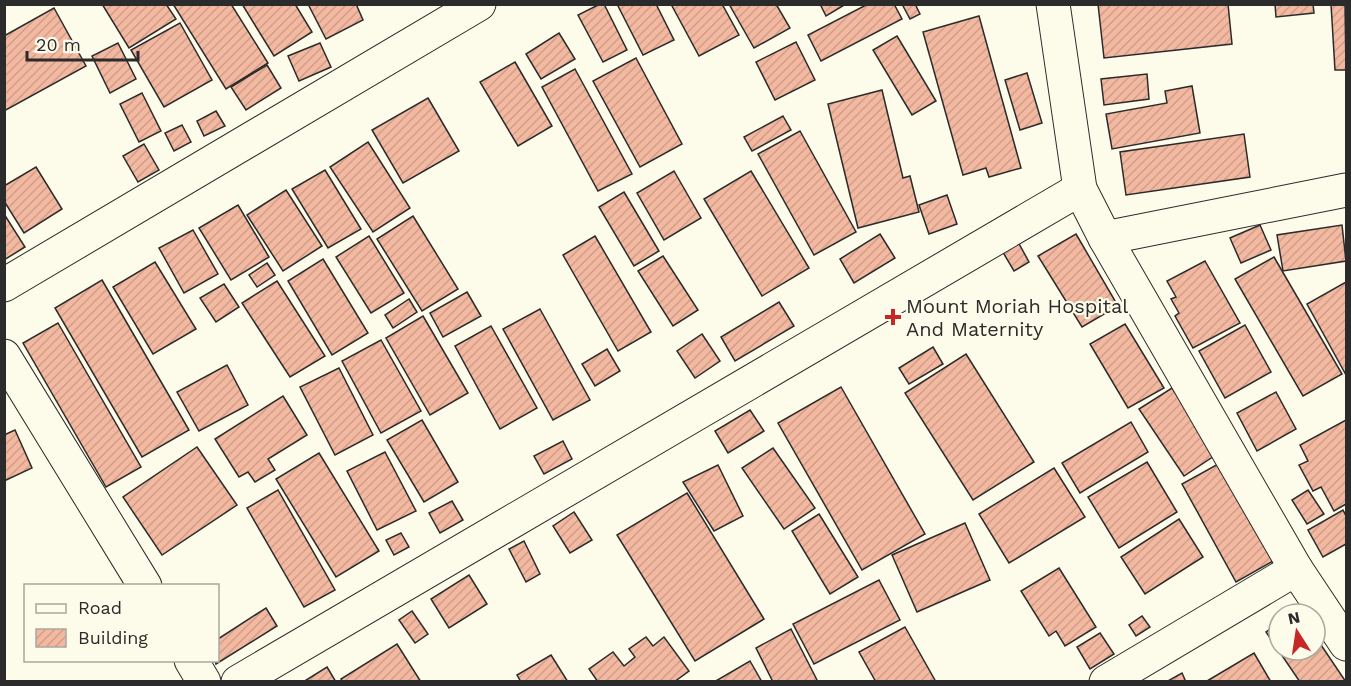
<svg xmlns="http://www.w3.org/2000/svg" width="1351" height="686" viewBox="0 0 1351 686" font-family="'Work Sans',sans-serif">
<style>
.building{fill:url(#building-hatch);stroke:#2b2b2b;stroke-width:1.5}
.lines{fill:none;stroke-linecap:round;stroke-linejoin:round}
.minor-casing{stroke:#2b2b2b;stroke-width:35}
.minor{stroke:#fdfbea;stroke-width:33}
.poi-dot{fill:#c62828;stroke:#fdfbea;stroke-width:2}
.labels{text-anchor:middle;stroke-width:4.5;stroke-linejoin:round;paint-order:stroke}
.poi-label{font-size:20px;fill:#2b2b2b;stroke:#fdfbea;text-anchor:start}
</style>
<defs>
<pattern id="building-hatch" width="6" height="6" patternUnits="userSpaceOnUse" patternTransform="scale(1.5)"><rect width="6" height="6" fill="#f2b8a0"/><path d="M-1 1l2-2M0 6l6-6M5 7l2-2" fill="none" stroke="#d09e8a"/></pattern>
</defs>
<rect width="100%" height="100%" fill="#fdfbea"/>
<!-- building -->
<g class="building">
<path d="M102 4H166L176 19 129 48Z"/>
<path d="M173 4H231L268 63 226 89Z"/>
<path d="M242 4H295L312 32 274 56Z"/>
<path d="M308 4H356L363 20 326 39Z"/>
<path d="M600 4H604L627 50 603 62 578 15Z"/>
<path d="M617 4H656L674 40 643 55Z"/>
<path d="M671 4H722L739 35 699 56Z"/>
<path d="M729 4H776L790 28 754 48Z"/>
<path d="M820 4H846L826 16Z"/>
<path d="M868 4H894L902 19 821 61 808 35Z"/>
<path d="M902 4H915L920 14 910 19Z"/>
<path d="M1098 4H1228L1232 44 1104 58Z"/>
<path d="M1275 4H1313L1314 13 1276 17Z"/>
<path d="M1331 4H1345L1346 70H1335Z"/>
<path d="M54 8 86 66 4 111V36Z"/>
<path d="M979 16 1021 168 989 177 986 168 963 175 923 32Z"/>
<path d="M180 23 212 80 164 107 131 50Z"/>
<path d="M559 33 575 59 541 79 526 54Z"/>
<path d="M897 36 936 101 912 115 873 50Z"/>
<path d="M796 42 815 80 775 100 756 62Z"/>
<path d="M118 43 136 79 110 93 92 56Z"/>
<path d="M320 43 331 67 299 81 288 56Z"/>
<path d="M636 58 682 144 640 167 593 81Z"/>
<path d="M515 62 552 126 518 146 480 82Z"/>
<path d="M267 65 281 88 246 110 231 87Z"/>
<path d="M575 69 632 174 598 191 542 87Z"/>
<path d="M1027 73 1042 123 1020 130 1005 80Z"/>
<path d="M1147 74 1149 99 1104 105 1101 79Z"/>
<path d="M1192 86 1200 133 1112 149 1106 114 1167 103 1165 91Z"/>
<path d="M882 90 903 178 910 176 919 212 858 228 828 104Z"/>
<path d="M142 93 161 131 139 142 120 104Z"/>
<path d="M428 98 459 151 403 183 372 130Z"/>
<path d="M216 111 225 126 204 136 197 121Z"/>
<path d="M783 116 791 130 752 151 744 137Z"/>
<path d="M182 125 191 142 174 151 165 133Z"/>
<path d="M800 131 856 232 814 255 758 154Z"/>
<path d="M1244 134 1250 177 1126 195 1120 152Z"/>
<path d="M368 142 410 208 373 232 330 167Z"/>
<path d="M144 144 159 170 138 182 123 156Z"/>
<path d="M36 167 62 209 24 233 4 201V186Z"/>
<path d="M325 170 361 229 328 248 292 189Z"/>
<path d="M674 171 701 218 664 240 637 193Z"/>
<path d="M751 171 809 268 762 296 704 199Z"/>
<path d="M286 190 322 246 283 271 247 215Z"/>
<path d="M624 192 659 251 634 266 599 207Z"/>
<path d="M947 195 957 224 929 234 919 205Z"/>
<path d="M238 205 269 257 231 280 199 228Z"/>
<path d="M4 214 25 247 4 260Z"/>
<path d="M413 216 458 289 422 311 377 239Z"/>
<path d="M1260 225 1271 250 1241 263 1230 238Z"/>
<path d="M1342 225 1346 261 1283 271 1277 235Z"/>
<path d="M193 230 218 274 184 293 159 248Z"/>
<path d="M880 234 895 258 854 283 840 259Z"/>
<path d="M1076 234 1118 306 1082 327 1038 256Z"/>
<path d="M369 236 404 293 371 313 336 257Z"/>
<path d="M595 236 651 332 618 351 563 255Z"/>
<path d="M1017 240 1029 262 1014 271 1001 249Z"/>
<path d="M663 256 698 310 673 326 638 271Z"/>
<path d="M1274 257 1342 374 1303 396 1235 279Z"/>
<path d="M323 259 368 333 332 355 288 281Z"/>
<path d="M1205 261 1240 323 1193 348 1175 316 1179 313 1171 299 1176 297 1167 281Z"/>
<path d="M155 262 196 329 153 354 113 287Z"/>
<path d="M267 263 275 275 257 287 249 275Z"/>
<path d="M102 280 189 430 142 457 55 308Z"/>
<path d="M277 281 325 356 290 377 242 303Z"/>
<path d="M1346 282V375L1307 304Z"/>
<path d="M224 284 239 307 216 322 200 298Z"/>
<path d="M467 292 481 316 443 337 430 313Z"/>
<path d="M409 299 417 312 393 328 385 315Z"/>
<path d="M779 302 794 326 735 361 721 337Z"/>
<path d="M540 309 590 400 553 420 503 329Z"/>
<path d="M423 316 468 393 430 415 386 338Z"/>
<path d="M58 323 141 467 106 487 23 343Z"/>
<path d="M1125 324 1164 388 1128 408 1090 344Z"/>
<path d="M1245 325 1271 372 1225 398 1199 351Z"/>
<path d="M491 326 537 408 500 429 455 346Z"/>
<path d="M702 334 720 361 695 378 677 351Z"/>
<path d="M381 340 421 411 381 433 342 361Z"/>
<path d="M933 347 943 364 909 384 899 368Z"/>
<path d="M607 349 620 371 595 386 582 364Z"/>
<path d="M966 354 1034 462 973 500 905 393Z"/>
<path d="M227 365 248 405 199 431 177 392Z"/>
<path d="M339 368 373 435 335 455 300 387Z"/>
<path d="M841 387 925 534 862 570 778 423Z"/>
<path d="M1172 388 1217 454 1184 476 1139 409Z"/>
<path d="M1276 392 1296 429 1257 451 1237 413Z"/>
<path d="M283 396 307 435 268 459 275 470 255 482 248 472 239 477 215 439Z"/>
<path d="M750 410 764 431 728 453 715 431Z"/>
<path d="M422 420 458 482 424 502 387 440Z"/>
<path d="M1346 420V504L1334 511 1321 487 1313 491 1299 465 1308 461 1300 445Z"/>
<path d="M1131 422 1148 452 1080 493 1062 463Z"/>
<path d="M15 430 32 468 4 481V435Z"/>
<path d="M563 441 572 459 544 474 534 456Z"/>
<path d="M197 447 237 505 162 555 123 497Z"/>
<path d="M773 448 815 508 784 529 742 468Z"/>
<path d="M385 452 416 511 377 530 347 471Z"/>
<path d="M319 453 379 551 336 577 276 479Z"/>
<path d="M1147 462 1177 512 1119 548 1088 497Z"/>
<path d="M1220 463 1275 560 1236 582 1182 484Z"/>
<path d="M718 465 743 516 714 531 683 482Z"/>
<path d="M1054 468 1085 517 1009 563 979 514Z"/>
<path d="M278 490 335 590 304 607 247 508Z"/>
<path d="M1308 490 1324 514 1307 524 1292 500Z"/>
<path d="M687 493 764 619 695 661 617 535Z"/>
<path d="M452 501 463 520 440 533 429 513Z"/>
<path d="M1343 510 1346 516V544L1323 557 1308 530Z"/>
<path d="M574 512 592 540 570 553 553 526Z"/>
<path d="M819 514 858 577 830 594 792 531Z"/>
<path d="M1179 519 1203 557 1145 594 1121 557Z"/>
<path d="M965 523 990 580 917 612 892 555Z"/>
<path d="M401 533 409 547 394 555 386 540Z"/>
<path d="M524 541 540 574 526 582 509 549Z"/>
<path d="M1059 568 1096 627 1065 646 1056 631 1049 636 1021 591Z"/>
<path d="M469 575 487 604 449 628 431 599Z"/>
<path d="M879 580 900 620 814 664 793 624Z"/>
<path d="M266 608 277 626 216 664 215 660H218V639Z"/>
<path d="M412 611 428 634 415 643 399 620Z"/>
<path d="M1142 616 1150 627 1136 636 1129 625Z"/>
<path d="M1279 623V650H1315V636L1346 682H1300L1266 632Z"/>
<path d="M905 627 936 682H876L859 652Z"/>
<path d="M791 629 818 682H773L756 648Z"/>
<path d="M1100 633 1114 654 1090 669 1077 647Z"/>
<path d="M646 637 653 646 664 637 689 671 674 682H598L589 669 613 652 624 666 635 657 629 649Z"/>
<path d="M397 644 421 682H343L341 679Z"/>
<path d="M1254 653 1271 682H1207V681Z"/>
<path d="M551 655 568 682H521L517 675Z"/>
<path d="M750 661 762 682H714Z"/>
<path d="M327 667 336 682H303Z"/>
<path d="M1182 673 1186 682H1166Z"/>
</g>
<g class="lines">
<!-- minor casing -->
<g class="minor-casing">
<g id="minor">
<path d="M1053 4 1080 189 1105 238 1296 569 1346 644"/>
<path d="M1105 238 1346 190"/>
<path d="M4 285 479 4"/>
<path d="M4 356 145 586"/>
<path d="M191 660 204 682"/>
<path d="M238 682 1080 189"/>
<path d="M1106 682 1296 569"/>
</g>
</g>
<!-- minor -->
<use href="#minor" class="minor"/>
</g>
<!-- markers -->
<path class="poi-dot" d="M890 308h6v6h6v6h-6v6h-6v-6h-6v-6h6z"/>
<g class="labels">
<!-- poi labels -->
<g class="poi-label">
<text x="906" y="313">Mount Moriah Hospital<tspan x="906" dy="23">And Maternity</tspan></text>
</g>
</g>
<!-- border -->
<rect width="1351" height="686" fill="none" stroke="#2b2b2b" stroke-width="12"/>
<!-- legend -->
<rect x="24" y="584" width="195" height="78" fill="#fdfbea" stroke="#a9a89e" stroke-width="1.5"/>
<rect x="36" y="604" width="30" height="9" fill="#fdfbea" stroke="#a9a89e" stroke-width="1.5"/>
<text x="78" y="614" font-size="18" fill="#2b2b2b">Road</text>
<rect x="36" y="629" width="30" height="18" fill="url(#building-hatch)" stroke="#a9a89e" stroke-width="1.5"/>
<text x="78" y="644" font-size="18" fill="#2b2b2b">Building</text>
<!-- north arrow -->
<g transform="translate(1297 632) rotate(348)"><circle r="28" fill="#fdfbea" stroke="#a9a89e" stroke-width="1.5"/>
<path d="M0-4.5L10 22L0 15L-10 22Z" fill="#c62828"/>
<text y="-9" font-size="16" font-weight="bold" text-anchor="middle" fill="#2b2b2b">N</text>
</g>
<!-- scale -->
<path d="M27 51v9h111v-9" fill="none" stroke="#2b2b2b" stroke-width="3"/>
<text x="36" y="51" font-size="18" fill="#2b2b2b" stroke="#fdfbea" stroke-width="4.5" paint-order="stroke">20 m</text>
</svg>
